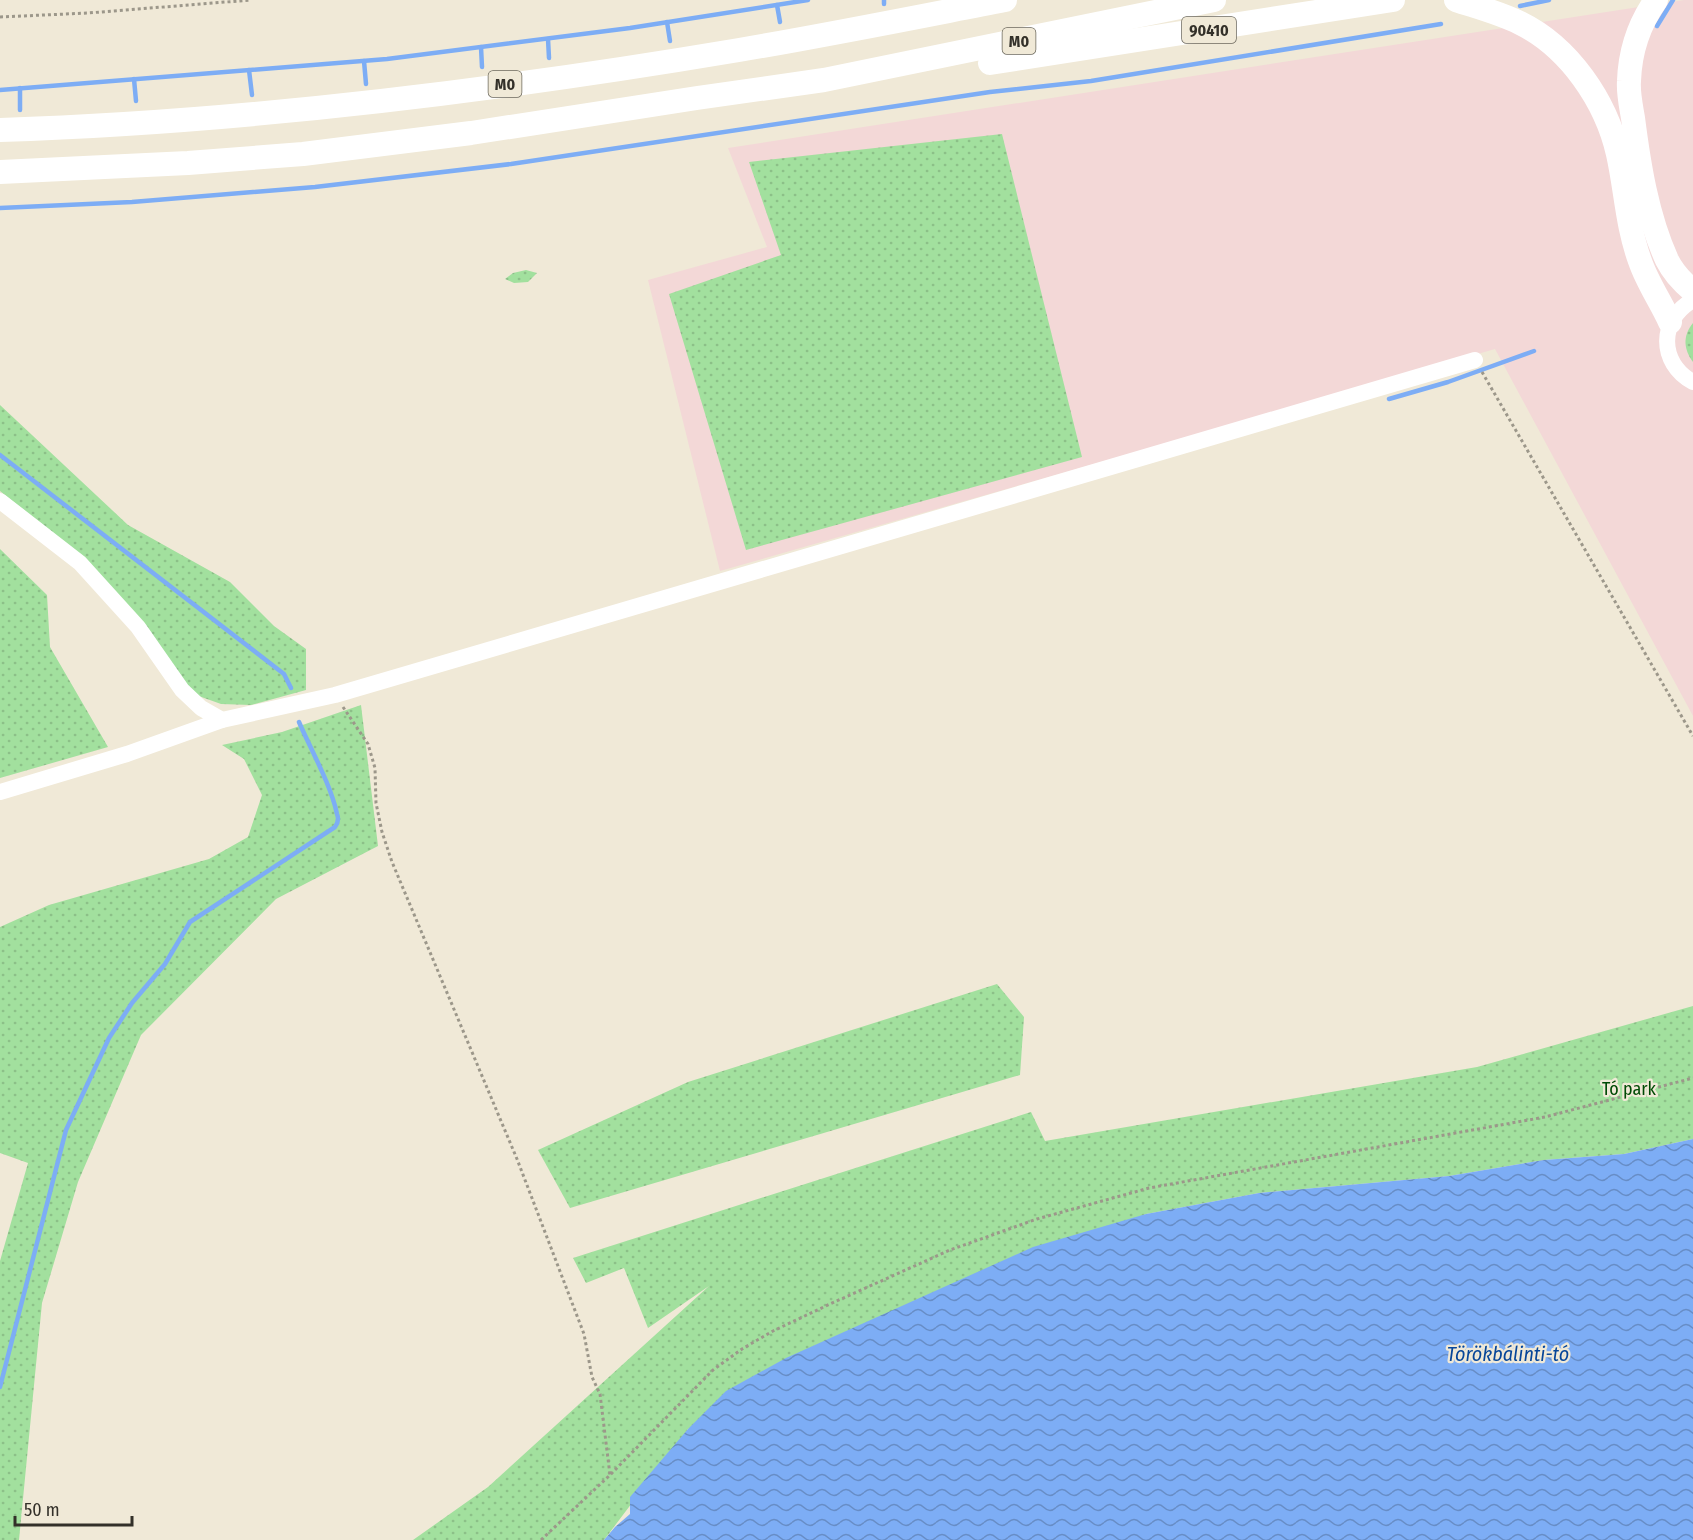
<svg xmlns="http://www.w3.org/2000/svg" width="1693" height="1540" viewBox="0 0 1693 1540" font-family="'Fira Sans Condensed',sans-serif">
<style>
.commercial{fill:#f3d8d7}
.green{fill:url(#green-dots)}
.water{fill:url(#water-waves)}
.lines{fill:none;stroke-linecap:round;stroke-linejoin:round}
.stream{stroke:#7dadf5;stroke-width:4.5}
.path{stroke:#9c978a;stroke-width:3;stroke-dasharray:3 3;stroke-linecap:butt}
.minor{stroke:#fff;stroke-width:16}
.highway{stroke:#fff;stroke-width:24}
.labels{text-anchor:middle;stroke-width:4.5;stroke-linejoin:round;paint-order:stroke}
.shield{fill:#f0e9d7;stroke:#6c685d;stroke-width:1.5}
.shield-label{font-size:16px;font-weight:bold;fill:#333029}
.park-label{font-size:18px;fill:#004b05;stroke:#f0e9d7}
.water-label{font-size:20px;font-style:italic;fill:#074699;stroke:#f0e9d7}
</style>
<defs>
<pattern id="green-dots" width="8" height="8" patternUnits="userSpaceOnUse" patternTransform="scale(1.5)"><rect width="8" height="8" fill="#a2e09e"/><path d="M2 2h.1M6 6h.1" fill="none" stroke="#8cc088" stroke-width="1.8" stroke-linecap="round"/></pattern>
<pattern id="water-waves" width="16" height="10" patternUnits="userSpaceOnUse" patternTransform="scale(1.5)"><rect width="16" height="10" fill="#7dadf5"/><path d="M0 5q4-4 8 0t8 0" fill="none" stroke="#678dc6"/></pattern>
</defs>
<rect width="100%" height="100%" fill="#f0e9d7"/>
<!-- commercial -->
<path class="commercial" d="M1684 0H1693V716L1495 349 720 571 648 280 767 247 728 148Z"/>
<!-- green -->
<g class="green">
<path d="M1002 134 1082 457 746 550 669 294 781 255 749 162Z"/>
<path d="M526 270 537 273 528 282 514 283 505 279 513 273Z"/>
<path d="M1693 323V362C1684 350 1682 336 1693 323Z"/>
<path d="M0 405 128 525 230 582 274 626 306 649V690L251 705 221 704 193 694 56 536 0 491Z"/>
<path d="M0 549 47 595 50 647 108 747 0 778Z"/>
<path d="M361 705 378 846 276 899 141 1035 78 1182 42 1303 19 1540H0V1261L28 1163 0 1153V927L49 905 209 859 248 837 262 795 244 759 222 745 282 732Z"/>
<path d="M997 984 1024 1017 1020 1075 570 1208 538 1150 688 1082Z"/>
<path d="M1693 1006V1139L1624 1154 1544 1160 1449 1176 1259 1193 1146 1214 688 1429 604 1540H413L488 1487 709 1286 648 1328 624 1268 586 1283 573 1258 1031 1112 1045 1141 1477 1067Z"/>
</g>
<!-- water -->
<path class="water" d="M1693 1139V1540H604L615 1527 630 1514V1497L688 1429 726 1391 786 1358 1033 1247 1146 1214 1259 1193 1449 1176 1544 1160 1624 1154Z"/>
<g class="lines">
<!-- stream -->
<g class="stream">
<path d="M884 0V4"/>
<path d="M777 5 780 22"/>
<path d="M1520 6 1549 0"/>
<path d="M667 22 670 41"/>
<path d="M1657 26 1673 0"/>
<path d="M548 39 549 58"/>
<path d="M481 47 482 67"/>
<path d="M364 61 366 84"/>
<path d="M249 70 252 95"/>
<path d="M134 79 136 101"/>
<path d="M20 88V110"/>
<path d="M0 90 387 59 630 28 808 0"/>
<path d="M0 208 132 202 315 187 511 164 990 92 1091 81 1441 24"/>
<path d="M1389 399 1448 382 1534 351"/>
<path d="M0 455 284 674 291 688"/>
<path d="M0 1387 66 1130 109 1038 132 1003 165 964 190 922 335 827C338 823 339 819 337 814 331 785 311 750 299 722"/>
</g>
<!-- path -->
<g class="path">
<path d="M0 17 88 13 251 0"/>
<path d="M1482 372 1693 736"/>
<path d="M343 707 368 744 375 768 376 803 382 832 392 862 517 1159 584 1334 592 1377 600 1394 610 1475"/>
<path d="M541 1540 610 1475 713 1370 742 1349 773 1331 830 1304 950 1250 1037 1219 1149 1188 1545 1117 1693 1078"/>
</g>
<!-- minor -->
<g class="minor">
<path d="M1693 300C1659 319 1658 363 1693 382"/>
<path d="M0 501 80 563 138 627 182 690 201 708 222 720 335 695 1475 360"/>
<path d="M0 792 127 754 222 720"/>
</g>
<!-- highway -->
<g class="highway">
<path d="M1456 0C1477 7 1500 13 1520 23 1569 47 1606 101 1618 154 1626 190 1627 226 1640 261 1647 282 1661 302 1670 322"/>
<path d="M1656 0C1639 24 1630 52 1629 81 1628 93 1631 106 1633 118 1639 165 1647 216 1667 260 1673 272 1682 282 1693 291"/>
<path d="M990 63 1393 0"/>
<path d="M0 130C248 122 495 91 739 50 828 35 917 17 1005 0"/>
<path d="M0 172 188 163 303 154 471 133 697 98 824 80 1214 0"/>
</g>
</g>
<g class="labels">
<!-- shield labels -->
<g class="shield">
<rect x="1182" y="17" width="54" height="26" rx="4.5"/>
<rect x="1002.5" y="28" width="33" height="26" rx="4.5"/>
<rect x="488.5" y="71" width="33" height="26" rx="4.5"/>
</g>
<g class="shield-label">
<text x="1209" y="36">90410</text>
<text x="1019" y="47">M0</text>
<text x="505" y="90">M0</text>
</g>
<!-- park labels -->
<g class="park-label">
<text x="1629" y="1095">Tó park</text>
</g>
<!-- water labels -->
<g class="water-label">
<text x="1508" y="1361">Törökbálinti-tó</text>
</g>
</g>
<!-- scale -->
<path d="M15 1516v9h117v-9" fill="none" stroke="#333029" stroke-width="3"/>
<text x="24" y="1516" font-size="18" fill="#333029" stroke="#f0e9d7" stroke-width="4.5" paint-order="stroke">50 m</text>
</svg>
